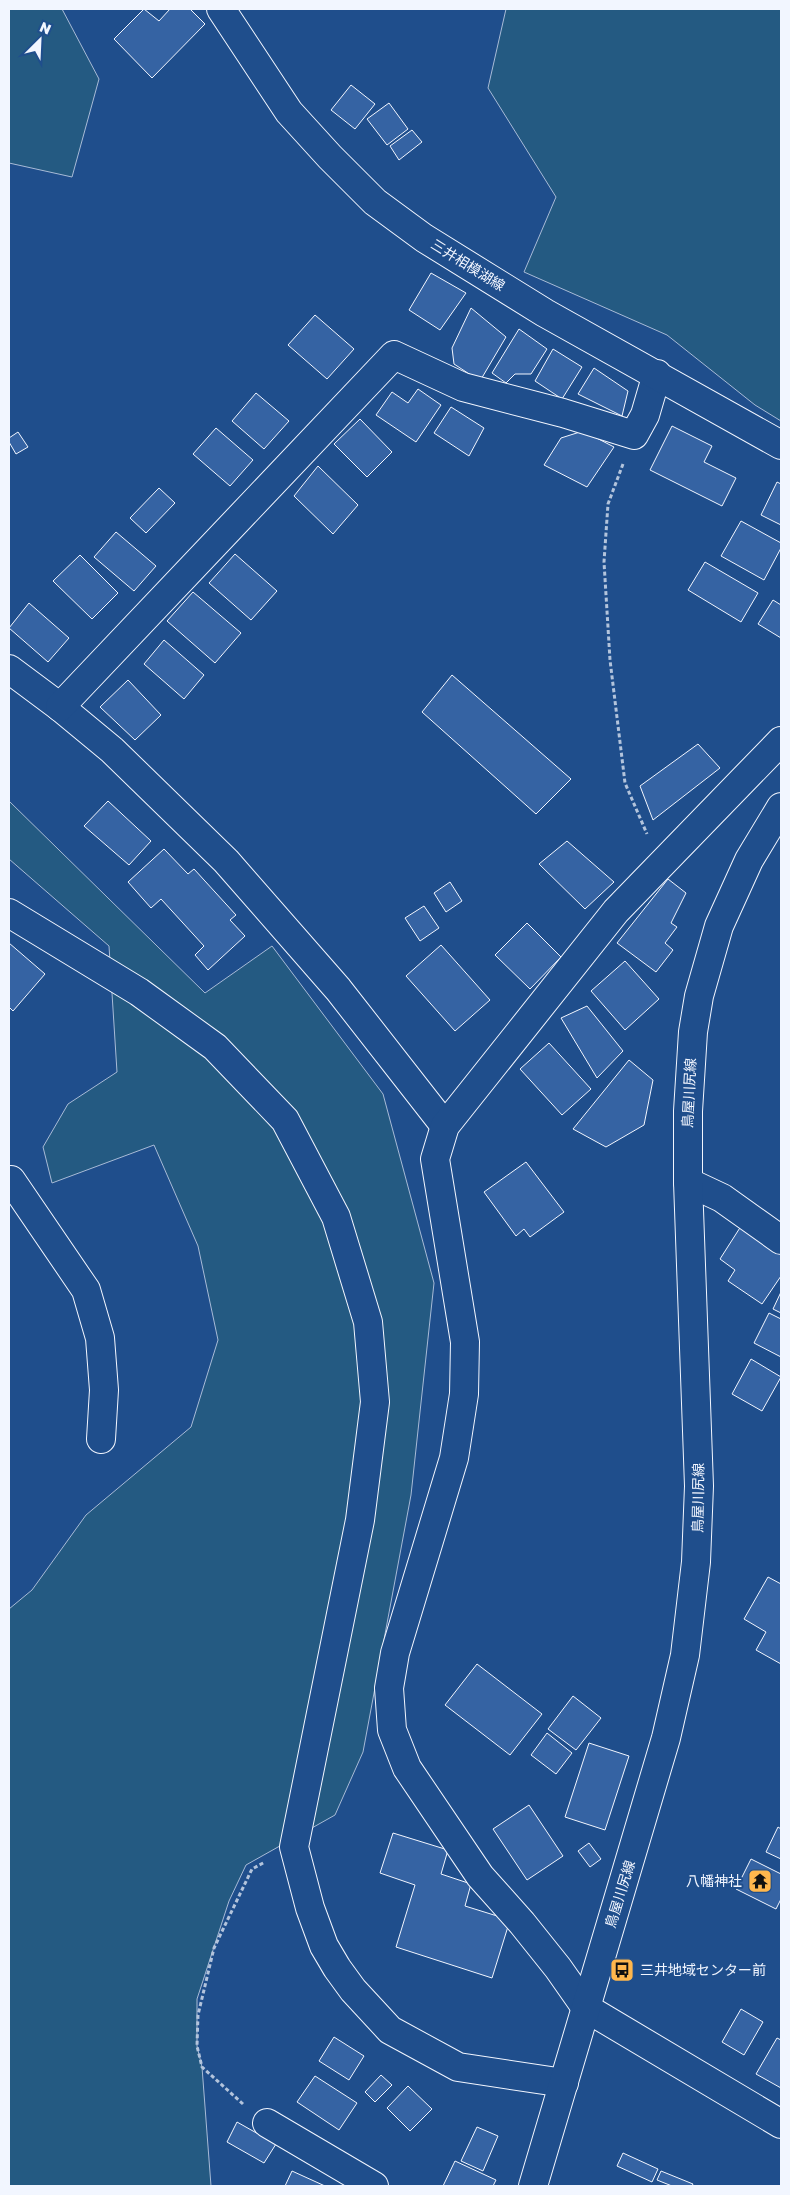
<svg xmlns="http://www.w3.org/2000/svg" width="790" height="2195" viewBox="0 0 790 2195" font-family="'Golos Text','Noto Sans JP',sans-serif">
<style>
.green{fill:#245a82;stroke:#a8bbd7}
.building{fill:#3563a3;stroke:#f2f6ff}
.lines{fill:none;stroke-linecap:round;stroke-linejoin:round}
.street-casing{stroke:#f2f6ff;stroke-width:30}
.secondary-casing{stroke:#f2f6ff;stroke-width:30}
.path{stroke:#b3c4dc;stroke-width:3;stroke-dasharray:4 2.5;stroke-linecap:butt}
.street{stroke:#1f4e8c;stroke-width:28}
.secondary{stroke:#1f4e8c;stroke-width:28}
.labels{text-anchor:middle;stroke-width:4;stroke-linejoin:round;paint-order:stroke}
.street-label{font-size:14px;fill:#f2f6ff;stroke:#1f4e8c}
.poi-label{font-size:14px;fill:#f2f6ff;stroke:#1f4e8c;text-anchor:end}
</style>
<rect width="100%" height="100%" fill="#1f4e8c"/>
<!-- green -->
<g class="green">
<path d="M9 9H62L99 79 72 177 9 163Z"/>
<path d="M506 9H781V421L755 405 667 335 524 272 556 197 488 88Z"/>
<path d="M9 801 205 993 272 946 383 1094 434 1283 411 1495 363 1752 335 1815 246 1865 229 1901 197 1999V2046L202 2067 211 2186H9V1609L32 1590 86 1515 191 1427 218 1340 198 1246 154 1145 52 1183 43 1147 68 1104 117 1072 109 946 9 859Z"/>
</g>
<!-- building -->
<g class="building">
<path d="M144 9 159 21 170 9H190L205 24 152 78 114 39Z"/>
<path d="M351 85 375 104 355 129 331 110Z"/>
<path d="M389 103 408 129 387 145 367 119Z"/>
<path d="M412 130 422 142 399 160 390 146Z"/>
<path d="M431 273 466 293 440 330 409 310Z"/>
<path d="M471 308 506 337 480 381 454 364 452 348Z"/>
<path d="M315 315 354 349 327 379 288 345Z"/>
<path d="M519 329 547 349 531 374H515L506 383 492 373Z"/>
<path d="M553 349 582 367 562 399 535 381Z"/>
<path d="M594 368 628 391 622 416 578 394Z"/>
<path d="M418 389 441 405 416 442 376 415 392 392 408 403Z"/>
<path d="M256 393 289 421 264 449 232 421Z"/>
<path d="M451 407 484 428 469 456 434 433Z"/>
<path d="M360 419 392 452 367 477 334 444Z"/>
<path d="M672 426 712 446 704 462 736 478 722 506 650 470Z"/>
<path d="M216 428 253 460 230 486 193 454Z"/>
<path d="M583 431 614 447 587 487 544 465 561 438Z"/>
<path d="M18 432 28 447 16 454 9 442V438Z"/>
<path d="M318 466 358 505 333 534 294 496Z"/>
<path d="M777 482 781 484V525L761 515Z"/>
<path d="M159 488 175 503 146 533 130 518Z"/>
<path d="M741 521 781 543V548L764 580 721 556Z"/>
<path d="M116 532 156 566 134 591 94 557Z"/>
<path d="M235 554 277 591 251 620 209 583Z"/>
<path d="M80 555 118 593 92 619 53 581Z"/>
<path d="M705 562 758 593 741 622 688 590Z"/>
<path d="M193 592 241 633 215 663 167 621Z"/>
<path d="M773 600 781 605V638L758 624Z"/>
<path d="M29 603 69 638 48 662 9 628Z"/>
<path d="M164 640 204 675 184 699 144 664Z"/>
<path d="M452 675 571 779 536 814 422 712Z"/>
<path d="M128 680 161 715 135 740 100 707Z"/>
<path d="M698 744 720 768 653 820 640 786Z"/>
<path d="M108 801 151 841 129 865 84 826Z"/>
<path d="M567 841 614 882 585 909 539 864Z"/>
<path d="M164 849 188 874 194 869 236 915 230 920 245 936 208 970 195 955 204 946 161 899 151 908 128 882Z"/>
<path d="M668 879 686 893 671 923 677 927 665 943 673 950 656 972 617 943Z"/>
<path d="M450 882 462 901 446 912 434 893Z"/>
<path d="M424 906 439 928 420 941 405 918Z"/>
<path d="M527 923 561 957 530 989 495 955Z"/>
<path d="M9 943 45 974 13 1011 9 1007Z"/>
<path d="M441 945 490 1000 455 1031 406 976Z"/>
<path d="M625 961 659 999 625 1030 591 991Z"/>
<path d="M587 1006 623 1051 597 1078 561 1018Z"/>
<path d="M549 1043 591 1089 562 1115 520 1069Z"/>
<path d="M629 1060 653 1080 644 1125 606 1147 573 1129Z"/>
<path d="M526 1162 564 1212 530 1237 524 1229 516 1236 484 1192Z"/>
<path d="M743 1223 781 1248V1276L762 1304 728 1281 735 1270 720 1259Z"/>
<path d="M781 1292V1313L773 1309Z"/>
<path d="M769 1313 781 1319V1357L754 1343Z"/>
<path d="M751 1359 781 1377 762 1411 732 1394Z"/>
<path d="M768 1577 781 1584V1664L756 1650 766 1632 744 1619Z"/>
<path d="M477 1664 542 1714 510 1755 445 1705Z"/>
<path d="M573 1696 601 1718 576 1750 548 1729Z"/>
<path d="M547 1733 572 1753 556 1774 531 1755Z"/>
<path d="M589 1743 629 1756 605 1830 565 1817Z"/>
<path d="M529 1805 563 1856 527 1880 493 1829Z"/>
<path d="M778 1827 781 1829V1859L766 1852Z"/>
<path d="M393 1833 448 1850 441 1874 471 1884 465 1906 510 1920 492 1978 396 1947 415 1885 380 1873Z"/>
<path d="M589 1843 601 1859 590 1867 578 1851Z"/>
<path d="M751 1859 781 1874V1899L776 1909 736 1889Z"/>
<path d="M741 2009 763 2022 744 2055 722 2042Z"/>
<path d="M334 2037 364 2056 349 2080 319 2061Z"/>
<path d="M777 2038 781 2040V2088L756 2074Z"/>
<path d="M381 2075 392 2085 375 2102 365 2092Z"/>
<path d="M315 2076 357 2103 339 2130 297 2102Z"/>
<path d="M408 2086 432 2109 410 2131 387 2108Z"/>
<path d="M237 2122 276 2144 264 2163 227 2142Z"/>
<path d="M477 2127 498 2136 483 2171 461 2161Z"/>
<path d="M623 2153 658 2169 652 2182 617 2166Z"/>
<path d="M455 2161 496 2180 493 2186H443Z"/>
<path d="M292 2171 325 2186H285Z"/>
<path d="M661 2171 693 2184 692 2186H672L657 2180Z"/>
</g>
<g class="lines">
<!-- street casing -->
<g class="street-casing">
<g id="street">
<path d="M9 669 60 707 112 750 226 861 338 989 445 1126"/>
<path d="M60 707 394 355 463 387 563 413 634 435 645 415 657 374"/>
<path d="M781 741 616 911 445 1126 435 1159 465 1342 464 1394 454 1458 395 1653 389 1688 392 1730 407 1768 480 1876 522 1923 558 1968 586 2008 781 2124"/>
<path d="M9 913 139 992 215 1047 285 1120 336 1217 368 1322 375 1402 360 1520 294 1847 310 1908 324 1946 337 1968 353 1990 390 2030 458 2067 564 2083"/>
<path d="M11 1180 86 1290 100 1338 104 1390 101 1439"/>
<path d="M688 1182 722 1198 781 1240"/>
<path d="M267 2123 374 2186"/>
</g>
</g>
<!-- secondary casing -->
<g class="secondary-casing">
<g id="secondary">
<path d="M221 9 289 112 330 157 375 202 424 238 545 313 781 445"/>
<path d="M533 2186 666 1738 685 1655 696 1562 699 1486 688 1182V1111L693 1032 699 996 719 926 749 860 781 807"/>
</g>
</g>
<!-- path -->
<g class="path">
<path d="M623 464 608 504 604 562 610 660 625 783 647 834"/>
<path d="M243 2104 202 2067 197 2046 198 2015 214 1948 252 1869 265 1862"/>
</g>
<!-- street -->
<use href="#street" class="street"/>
<!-- secondary -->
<use href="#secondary" class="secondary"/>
</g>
<!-- icons -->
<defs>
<g id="temple-square" transform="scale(1.25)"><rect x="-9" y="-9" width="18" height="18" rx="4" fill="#ffb74d" stroke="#1f4e8c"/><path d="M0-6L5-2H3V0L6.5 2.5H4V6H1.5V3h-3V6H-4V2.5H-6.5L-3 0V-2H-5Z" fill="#111"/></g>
<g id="bus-square" transform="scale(1.25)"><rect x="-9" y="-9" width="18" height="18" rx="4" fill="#ffb74d" stroke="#1f4e8c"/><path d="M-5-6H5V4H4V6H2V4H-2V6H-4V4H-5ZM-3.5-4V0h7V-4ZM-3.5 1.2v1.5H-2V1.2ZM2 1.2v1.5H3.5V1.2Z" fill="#111"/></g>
</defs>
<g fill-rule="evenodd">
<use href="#temple-square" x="760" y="1881"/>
<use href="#bus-square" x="622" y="1970"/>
</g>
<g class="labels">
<!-- street labels -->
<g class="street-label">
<text transform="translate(468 265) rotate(32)" y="5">三井相模湖線</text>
<text transform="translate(689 1093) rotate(-87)" y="5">鳥屋川尻線</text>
<text transform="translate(698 1498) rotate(-89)" y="5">鳥屋川尻線</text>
<text transform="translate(620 1894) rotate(-73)" y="5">鳥屋川尻線</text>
</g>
<!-- poi labels -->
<g class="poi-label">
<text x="742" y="1886">八幡神社</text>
<text x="640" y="1975" text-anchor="start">三井地域センター前</text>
</g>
</g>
<!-- border -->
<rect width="790" height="2195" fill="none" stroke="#f2f6ff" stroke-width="20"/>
<!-- north arrow -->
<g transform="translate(40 40) rotate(24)" stroke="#1f4e8c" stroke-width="4" paint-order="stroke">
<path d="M0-4L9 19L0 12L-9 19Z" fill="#f2f6ff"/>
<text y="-8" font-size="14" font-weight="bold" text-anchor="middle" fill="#f2f6ff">N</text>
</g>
</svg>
